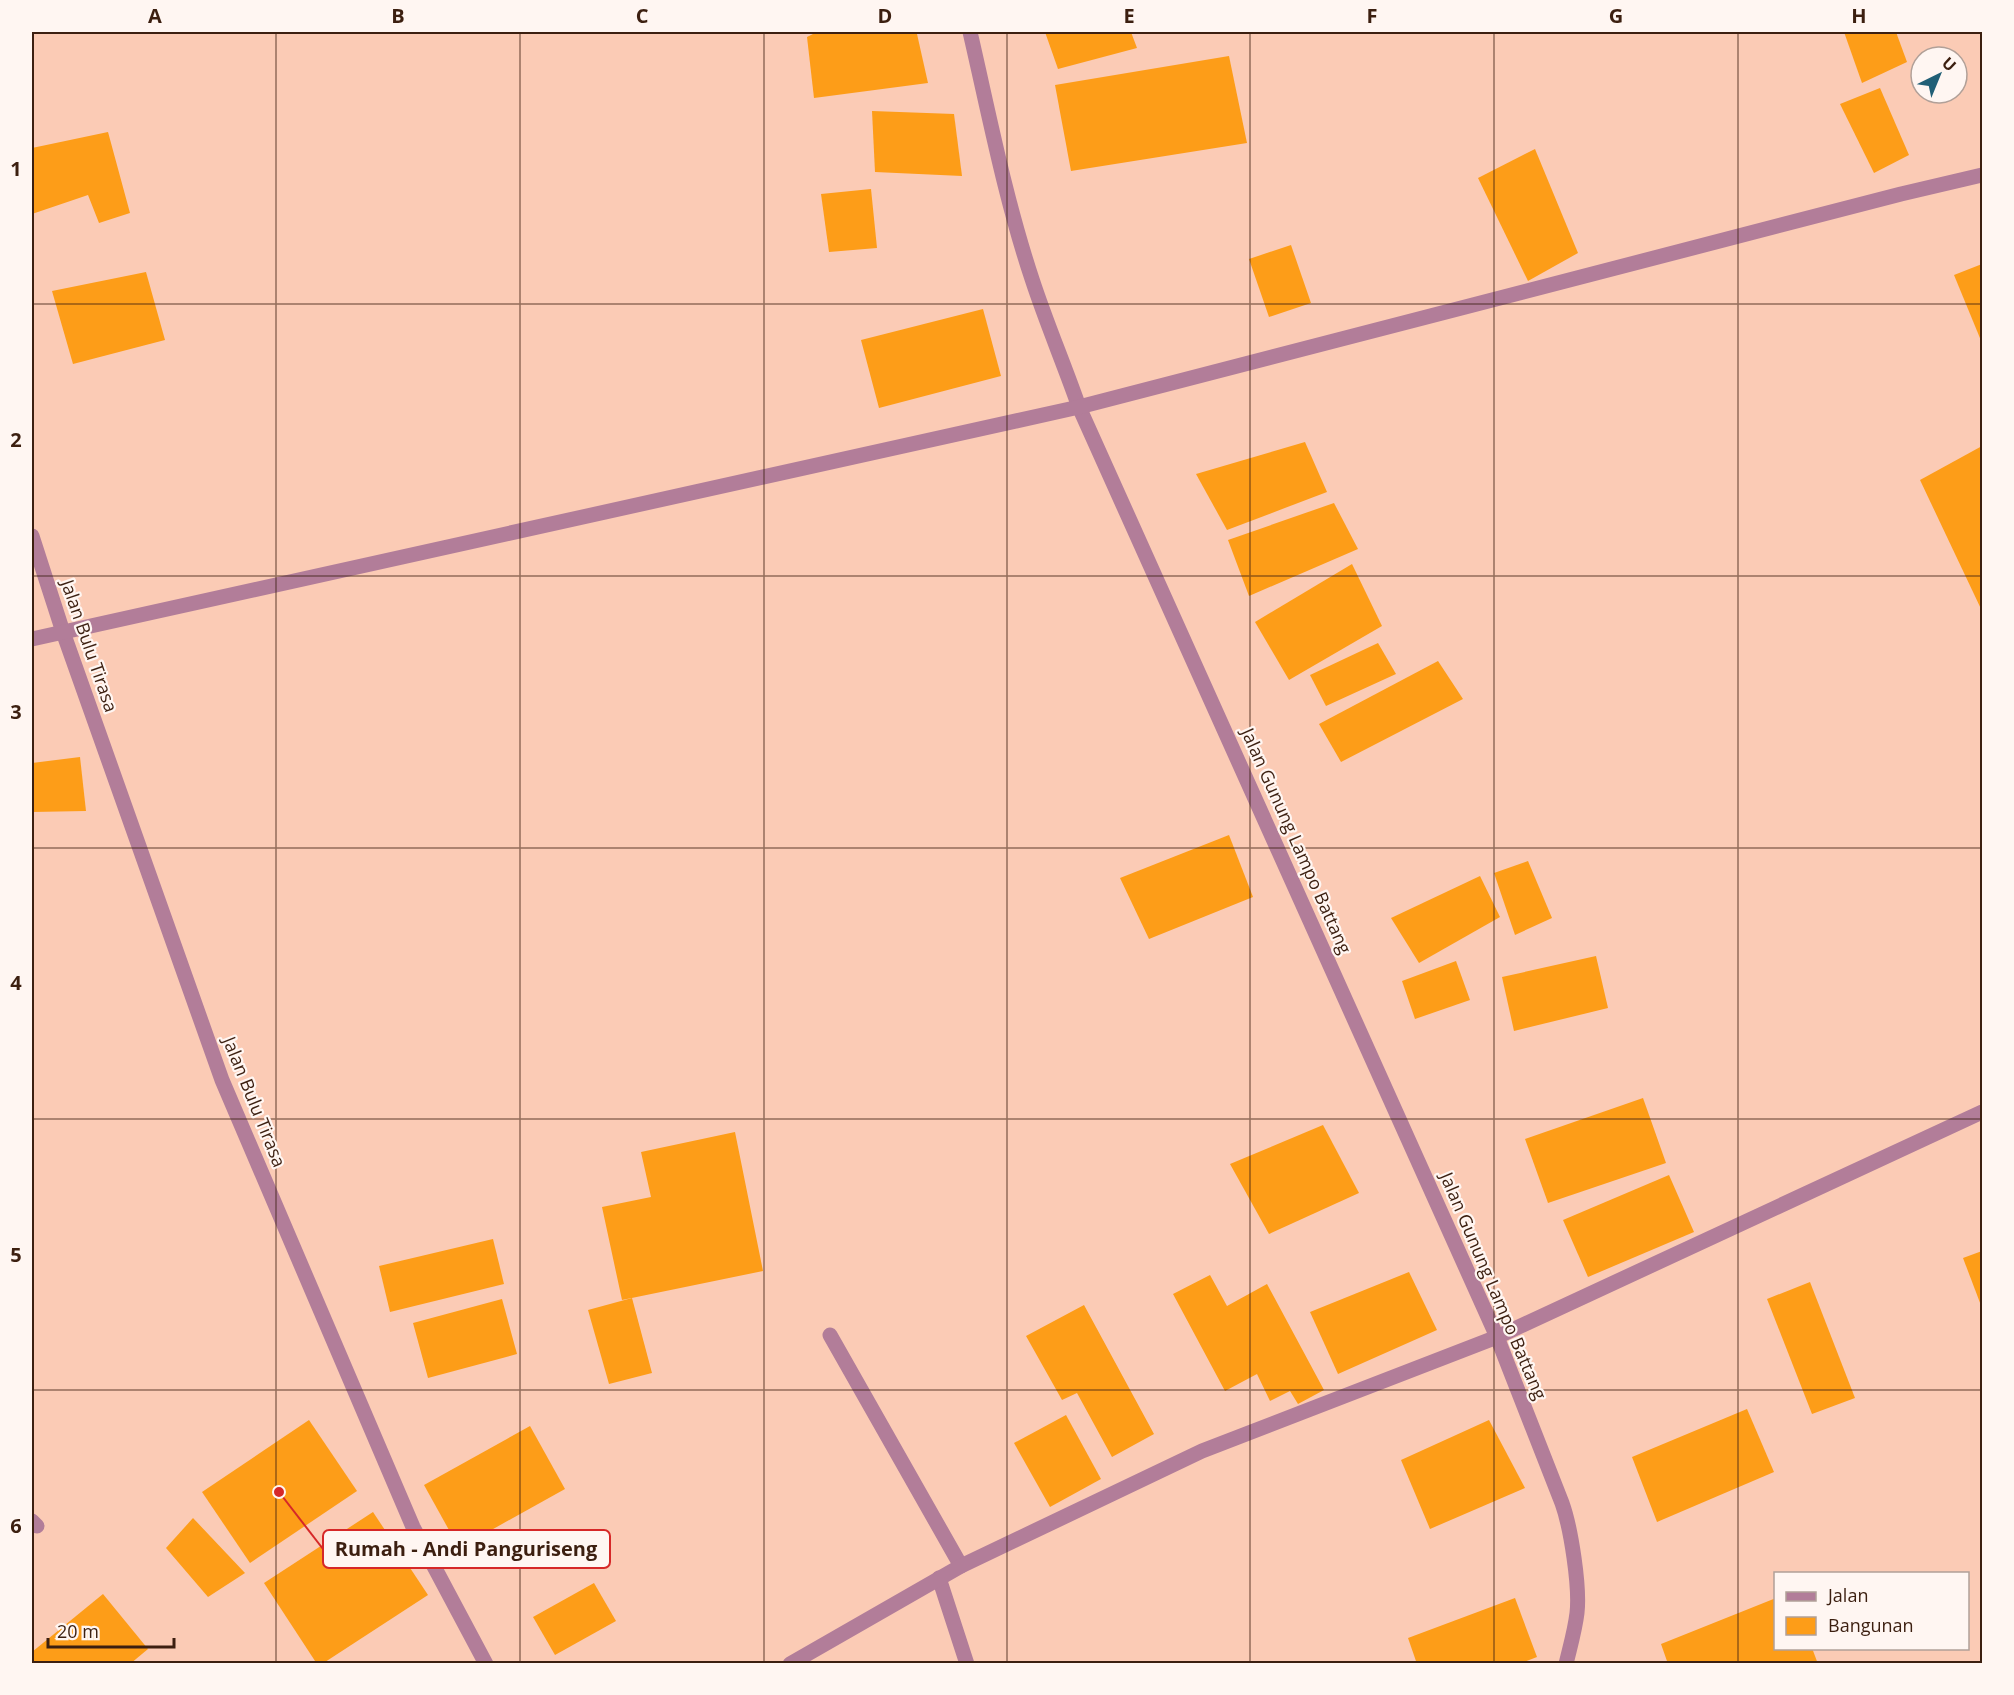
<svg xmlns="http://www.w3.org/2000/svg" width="2014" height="1695" viewBox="0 0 2014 1695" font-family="'Open Sans',sans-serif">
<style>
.building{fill:#fd9d18}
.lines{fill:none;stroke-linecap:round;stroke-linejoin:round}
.service{stroke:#b27d99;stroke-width:15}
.minor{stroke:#b27d99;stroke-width:15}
.grid{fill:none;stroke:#3c1f10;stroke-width:1.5;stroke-opacity:0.55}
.labels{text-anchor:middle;stroke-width:4.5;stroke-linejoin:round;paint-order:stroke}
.street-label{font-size:18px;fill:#3c1f10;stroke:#fff6f2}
.leader{fill:none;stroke:#d62828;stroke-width:2}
.callout-dot{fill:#d62828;stroke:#fff6f2;stroke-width:2}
.callout{fill:#fff6f2;stroke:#d62828;stroke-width:2}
.callout-label{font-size:20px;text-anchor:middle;font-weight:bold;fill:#3c1f10}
.neatline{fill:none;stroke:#3c1f10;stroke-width:2}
.grid-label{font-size:20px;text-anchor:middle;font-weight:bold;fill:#3c1f10}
</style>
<rect width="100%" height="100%" fill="#fbcbb5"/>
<!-- building -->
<g class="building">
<path d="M222 32H283L284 34H222Z"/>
<path d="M817 32H907L917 34 928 83 814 98 807 37Z"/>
<path d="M1045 32H1131L1137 48 1058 69Z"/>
<path d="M1844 32H1896L1907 62 1862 83Z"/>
<path d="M1229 56 1247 143 1071 171 1055 85Z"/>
<path d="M1880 88 1909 155 1874 173 1840 104Z"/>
<path d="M872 111 954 114 962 176 875 172Z"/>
<path d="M108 132 130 213 99 223 88 195 32 214V148Z"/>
<path d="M1535 149 1578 253 1528 281 1478 178Z"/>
<path d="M871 189 877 248 829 252 821 194Z"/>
<path d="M1291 245 1311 303 1269 317 1249 259Z"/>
<path d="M1982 264V343L1954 275Z"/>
<path d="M146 272 165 340 73 364 52 291Z"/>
<path d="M983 309 1001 376 879 408 861 340Z"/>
<path d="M1305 442 1327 492 1227 530 1196 474Z"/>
<path d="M1982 446V611L1920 480Z"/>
<path d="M1334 503 1358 549 1249 596 1228 540Z"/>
<path d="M1352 564 1382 626 1289 680 1255 622Z"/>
<path d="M1378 643 1396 674 1326 706 1310 675Z"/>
<path d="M1438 661 1463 699 1341 762 1319 724Z"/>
<path d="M80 757 86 811 32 812V763Z"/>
<path d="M1229 835 1253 897 1149 939 1120 878Z"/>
<path d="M1528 861 1552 918 1515 935 1494 873Z"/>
<path d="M1480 876 1500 917 1419 963 1391 918Z"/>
<path d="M1596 956 1608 1008 1514 1031 1502 977Z"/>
<path d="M1456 961 1470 1000 1415 1019 1402 981Z"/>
<path d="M1643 1098 1666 1163 1548 1203 1525 1139Z"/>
<path d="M1323 1125 1359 1193 1269 1234 1230 1164Z"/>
<path d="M735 1132 763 1271 622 1300 602 1207 651 1197 641 1152Z"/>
<path d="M1669 1175 1694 1232 1588 1277 1563 1220Z"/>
<path d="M493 1239 504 1284 390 1312 379 1266Z"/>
<path d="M1982 1251V1308L1963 1258Z"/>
<path d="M1409 1272 1437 1330 1338 1374 1310 1312Z"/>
<path d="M1210 1275 1227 1306 1267 1284 1324 1390 1298 1404 1290 1391 1270 1401 1257 1374 1225 1391 1173 1294Z"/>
<path d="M1810 1282 1855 1398 1812 1414 1767 1299Z"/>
<path d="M632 1298 652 1373 609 1384 588 1310Z"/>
<path d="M502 1299 517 1354 428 1378 413 1323Z"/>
<path d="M1084 1305 1154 1434 1112 1457 1077 1393 1062 1400 1026 1336Z"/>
<path d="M1747 1409 1774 1472 1657 1522 1632 1457Z"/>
<path d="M1066 1415 1101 1479 1050 1507 1014 1443Z"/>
<path d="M309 1420 357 1491 250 1563 202 1492Z"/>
<path d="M1489 1420 1525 1488 1430 1529 1401 1460Z"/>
<path d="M530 1426 565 1489 459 1548 424 1485Z"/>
<path d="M373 1512 428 1595 322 1664H317L264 1583Z"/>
<path d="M193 1518 245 1573 208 1597 166 1548Z"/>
<path d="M594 1583 616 1621 555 1655 533 1617Z"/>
<path d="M103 1594 148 1649 130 1664H32V1652Z"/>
<path d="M1515 1598 1537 1657 1519 1664H1417L1408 1638Z"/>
<path d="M1776 1598V1648H1812L1818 1664H1668L1661 1644Z"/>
</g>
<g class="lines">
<!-- service -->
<path class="service" d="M830 1335 961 1566"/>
<!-- minor -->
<g class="minor">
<path d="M970 32C989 114 1005 198 1032 279 1046 322 1064 364 1079 407L1497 1337 1562 1503C1571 1528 1580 1587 1577 1613 1575 1630 1570 1647 1566 1664"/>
<path d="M32 536 63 632 222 1080 413 1527 486 1664"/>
<path d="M32 639 1079 407 1901 194 1982 175"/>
<path d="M32 1521 37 1526"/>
<path d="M939 1578 967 1664"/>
<path d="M790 1664 961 1566 1202 1451 1497 1337 1982 1112"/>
</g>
</g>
<!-- grid -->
<path class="grid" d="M276 32V1664M520 32V1664M764 32V1664M1007 32V1664M1250 32V1664M1494 32V1664M1738 32V1664M32 304H1982M32 576H1982M32 848H1982M32 1119H1982M32 1390H1982"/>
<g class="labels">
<!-- street labels -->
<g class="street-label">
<text transform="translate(89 646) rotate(71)" y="6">Jalan Bulu Tirasa</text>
<text transform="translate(1296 841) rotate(66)" y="6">Jalan Gunung Lampo Battang</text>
<text transform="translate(254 1102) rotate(68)" y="6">Jalan Bulu Tirasa</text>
<text transform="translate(1493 1286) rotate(67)" y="6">Jalan Gunung Lampo Battang</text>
</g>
</g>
<!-- callouts -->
<path class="leader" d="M279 1492L323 1549"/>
<circle class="callout-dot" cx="279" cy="1492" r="6"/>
<rect class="callout" x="323" y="1530" width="287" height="38" rx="6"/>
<g class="callout-label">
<text x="466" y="1556">Rumah - Andi Panguriseng</text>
</g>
<!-- border -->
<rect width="2014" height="1695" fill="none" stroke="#fff6f2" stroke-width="66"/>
<!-- legend -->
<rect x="1774" y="1572" width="195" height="78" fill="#fff6f2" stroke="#b1a098" stroke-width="1.5"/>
<rect x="1786" y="1592" width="30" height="9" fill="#b27d99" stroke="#b1a098" stroke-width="1.5"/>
<text x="1828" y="1602" font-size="18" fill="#3c1f10">Jalan</text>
<rect x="1786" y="1617" width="30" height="18" fill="#fd9d18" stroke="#b1a098" stroke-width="1.5"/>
<text x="1828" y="1632" font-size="18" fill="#3c1f10">Bangunan</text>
<!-- north arrow -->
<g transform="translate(1939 75) rotate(43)"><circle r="28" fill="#fff6f2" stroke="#b1a098" stroke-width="1.5"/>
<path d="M0-4.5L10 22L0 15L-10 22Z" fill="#215f76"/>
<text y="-9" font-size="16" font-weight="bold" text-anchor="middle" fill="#3c1f10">U</text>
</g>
<!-- scale -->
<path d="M48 1638v9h126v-9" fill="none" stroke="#3c1f10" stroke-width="3"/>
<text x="57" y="1638" font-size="18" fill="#3c1f10" stroke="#fff6f2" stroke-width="4.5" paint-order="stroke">20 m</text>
<rect x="33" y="33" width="1948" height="1629" class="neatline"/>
<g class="grid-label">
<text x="155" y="23">A</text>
<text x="398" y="23">B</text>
<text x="642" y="23">C</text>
<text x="885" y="23">D</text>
<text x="1129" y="23">E</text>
<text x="1372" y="23">F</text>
<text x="1616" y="23">G</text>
<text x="1859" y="23">H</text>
<text x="16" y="176">1</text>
<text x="16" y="447">2</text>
<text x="16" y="719">3</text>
<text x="16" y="990">4</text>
<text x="16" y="1262">5</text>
<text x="16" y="1533">6</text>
</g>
</svg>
